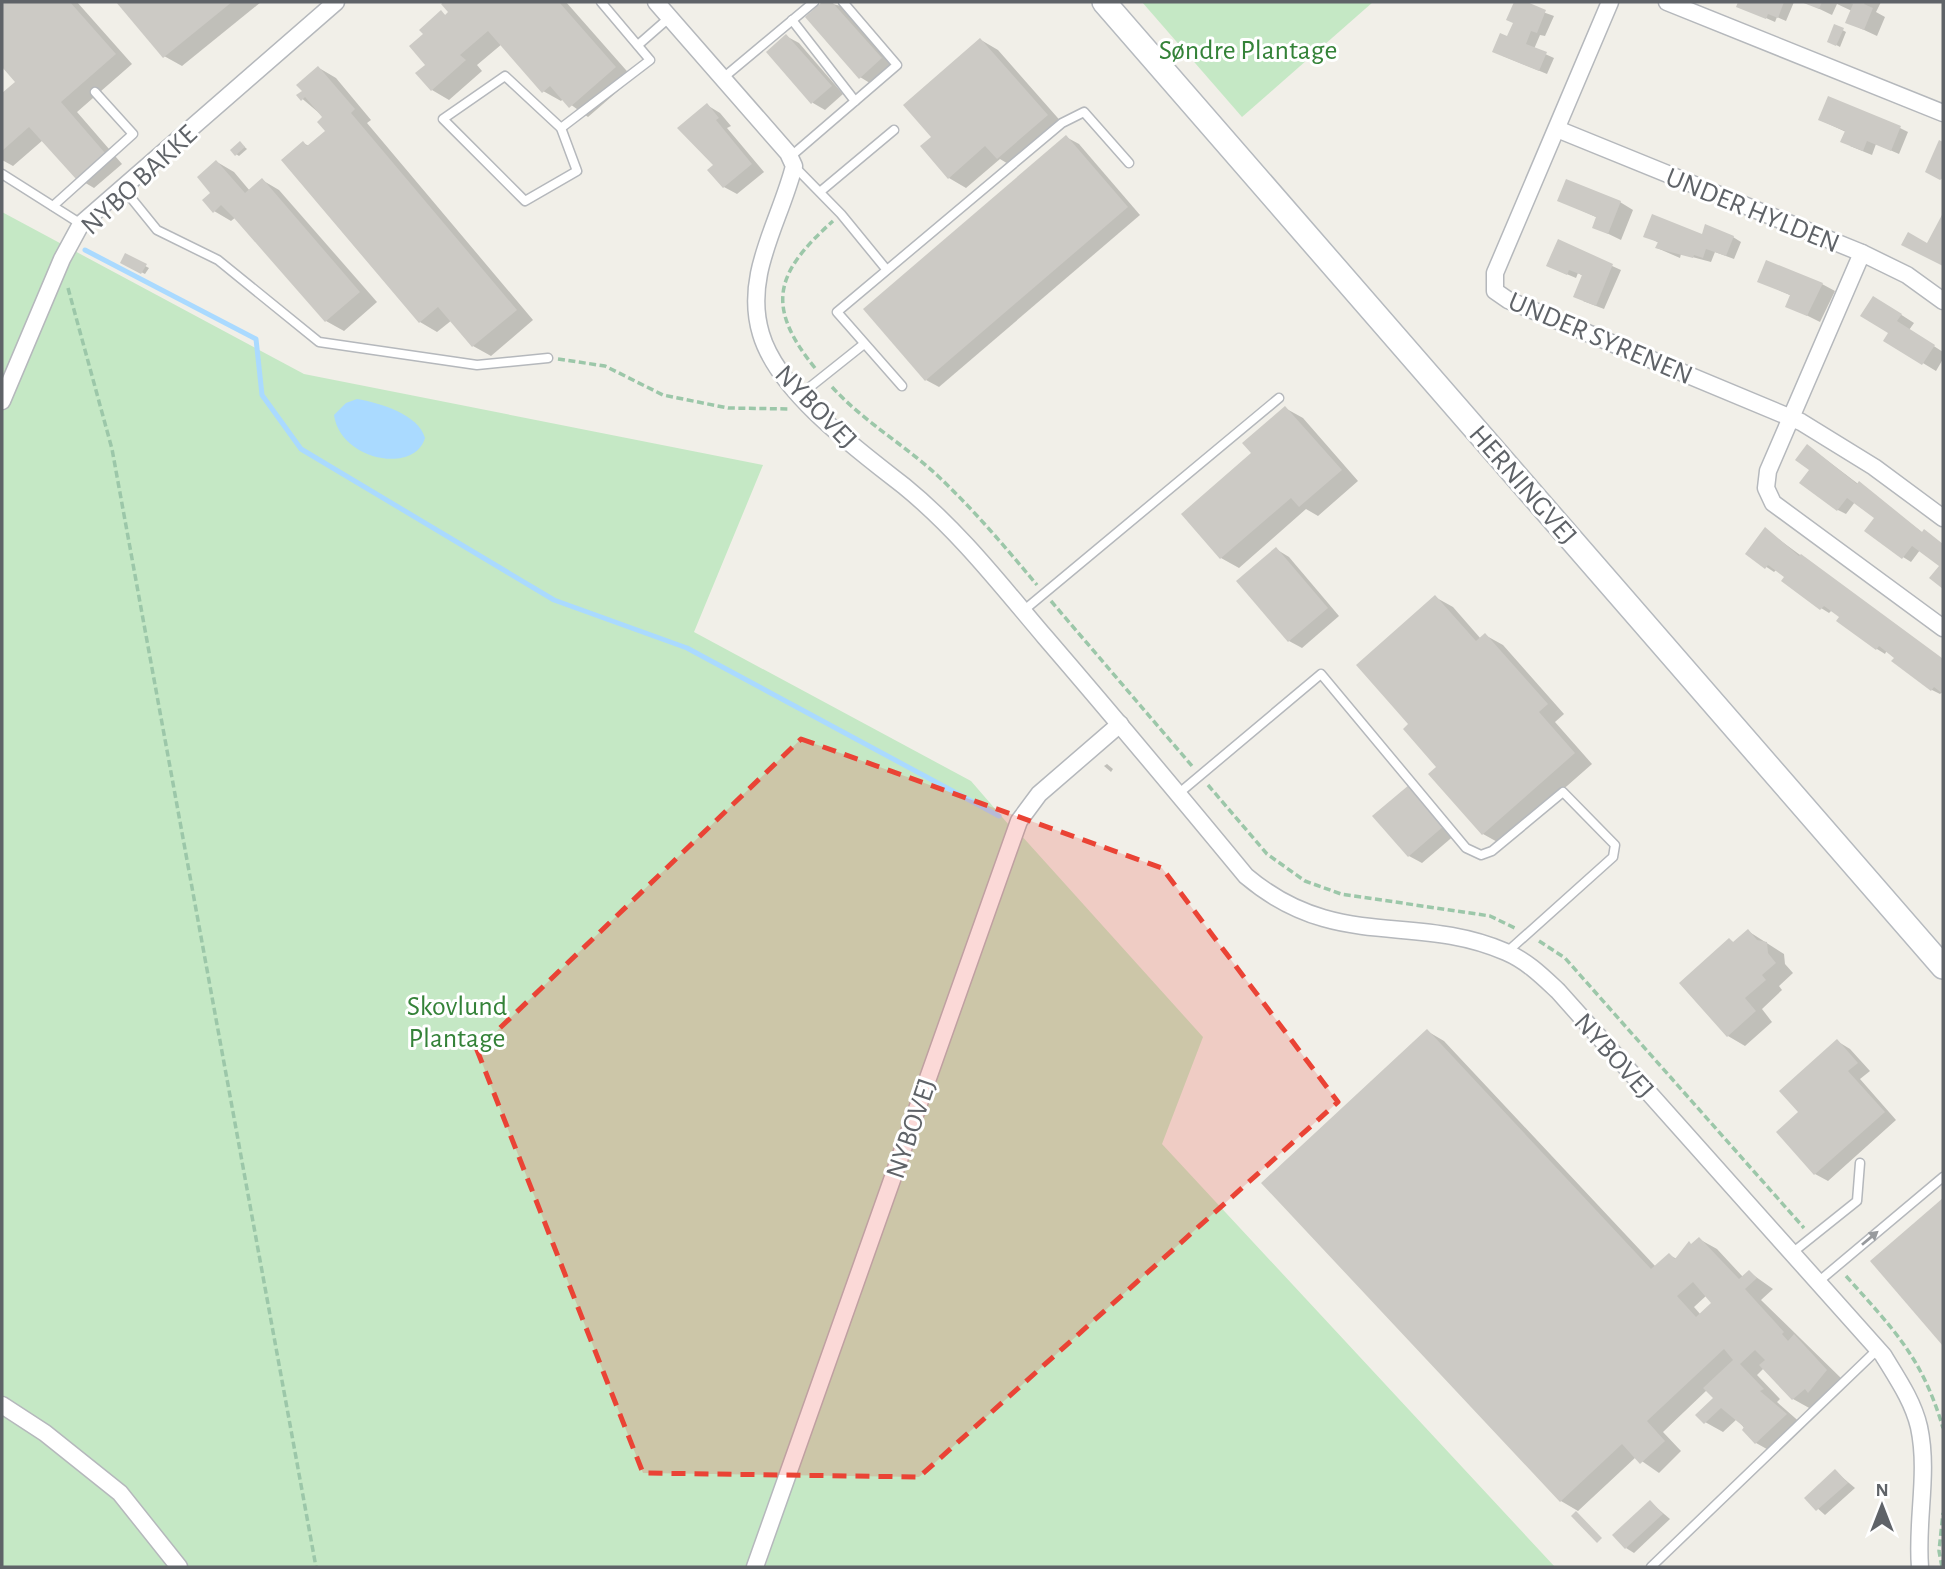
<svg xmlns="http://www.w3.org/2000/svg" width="1945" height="1569" viewBox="0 0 1945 1569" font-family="'Alegreya Sans',sans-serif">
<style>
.green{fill:#c5e8c5}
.water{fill:#aadaff}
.shadow{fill:#0003;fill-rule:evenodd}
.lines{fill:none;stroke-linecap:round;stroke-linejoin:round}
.stream{stroke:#aadaff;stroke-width:5}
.building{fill:#cccac5;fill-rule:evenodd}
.service-casing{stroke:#b5b8bc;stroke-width:11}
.minor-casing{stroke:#b5b8bc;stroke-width:19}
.secondary-casing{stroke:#b6babf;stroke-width:26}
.path{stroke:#9cc7a9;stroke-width:3.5;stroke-dasharray:7 3.5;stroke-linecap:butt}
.service{stroke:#fff;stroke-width:8}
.minor{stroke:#fff;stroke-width:16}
.secondary{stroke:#fff;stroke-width:23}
.oneway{fill:#979a9d}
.marked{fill:#ea4335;fill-opacity:0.2;stroke:#ea4335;stroke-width:5;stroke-dasharray:14 9;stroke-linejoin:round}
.labels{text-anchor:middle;stroke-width:6;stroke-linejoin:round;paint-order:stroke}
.park-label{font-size:28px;fill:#348238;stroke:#fff}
.street-label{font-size:28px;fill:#5f6368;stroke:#fff}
</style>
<rect width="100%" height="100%" fill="#f1efe8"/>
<!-- green -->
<g class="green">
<path d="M1142 2H1373L1242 117Z"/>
<path d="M2 212 304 374 763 465 694 632 971 781 1009 825 750 1567H2Z"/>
<path d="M1020 834 1203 1037 1162 1144 1555 1567H765L836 1352Z"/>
</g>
<!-- water -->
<path class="water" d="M357 399C380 403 418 414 425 438 414 475 340 460 334 415L346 403Z"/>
<!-- shadow -->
<g class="shadow">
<path d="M2 2H77L132 64 77 112 122 164 94 188 77 178 43 140 13 166 2 160V95L17 82 2 64Z"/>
<path d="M118 2H261L182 66 164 56Z"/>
<path d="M447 2H566L633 78 588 117 563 99 561 101 543 91 502 44 477 65 482 71 449 100 432 90 425 34 441 12 446 16 450 12 444 5Z"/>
<path d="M824 2 841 6 894 66 873 85 860 77 807 17Z"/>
<path d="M1515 2 1554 16 1545 36 1540 35 1534 49 1554 58 1547 74 1503 56 1515 23 1508 19Z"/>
<path d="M1740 2H1794L1786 21 1777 17 1775 22 1739 6Z"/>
<path d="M1805 2H1881L1876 12 1885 17 1877 36 1847 22 1852 11 1837 4 1832 15Z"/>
<path d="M1835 26 1846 32 1840 47 1829 41Z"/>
<path d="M786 36 799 43 843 94 825 110 813 103Z"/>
<path d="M981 40 998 50 1064 125 1015 168 1000 159 966 188 949 178 933 137Z"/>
<path d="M319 68 336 78 371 120 367 123 533 320 491 356 473 346 452 320 437 332 420 322 303 143 309 146 327 131 325 118 299 96Z"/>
<path d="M707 105 720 113 731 126 727 128 764 172 737 194 724 187 710 170 716 165Z"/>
<path d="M1820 120 1900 128 1908 132 1899 154 1876 144 1872 155 1850 146 1846 132Z"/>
<path d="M1066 137 1079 144 1140 215 939 387 926 380Z"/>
<path d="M240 143 247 149 239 156 236 154Z"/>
<path d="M217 162 234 172 250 191 262 180 279 190 377 302 344 331 326 321 236 217 231 221 214 211Z"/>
<path d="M1559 200 1620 202 1633 210 1621 240 1594 227 1598 218Z"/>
<path d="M1646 236 1733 237 1741 242 1734 259 1715 252 1711 262 1681 254 1680 258 1657 248 1659 243Z"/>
<path d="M1559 242 1621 270 1604 309 1583 301V276L1578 273 1576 278 1557 270Z"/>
<path d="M126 256 149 268 145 274 122 262Z"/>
<path d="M1759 281 1822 284 1835 291 1820 322 1788 306 1792 296Z"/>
<path d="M1886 305 1914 323 1909 330 1943 352V359L1936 371 1885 340 1890 333Z"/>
<path d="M1285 408 1303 418 1358 481 1318 516 1306 509 1239 568 1221 558 1183 515 1253 453Z"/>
<path d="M1808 446 1923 533 1943 545V586L1932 578 1941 566 1920 550 1911 562 1903 557 1876 518 1855 502 1846 514 1838 510 1811 470Z"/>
<path d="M1766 530 1943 660V691L1940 694 1932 690 1887 650 1885 654 1877 649 1832 610 1829 613 1821 608 1777 569 1774 572 1747 554Z"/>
<path d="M1276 549 1289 557 1339 616 1302 648 1289 641Z"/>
<path d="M1435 597 1453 607 1481 639 1485 635 1503 645 1564 714 1555 722 1592 764 1501 844 1483 834 1430 774 1439 767 1411 725Z"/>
<path d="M1107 764 1113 769 1111 772 1104 766Z"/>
<path d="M1409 787 1456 834 1422 863 1409 856Z"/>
<path d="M1748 931 1784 954 1785 964 1793 973 1779 986 1782 990 1762 1009 1772 1022 1745 1046 1728 1036 1730 940 1734 943Z"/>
<path d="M1427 1031 1444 1041 1656 1267 1669 1255 1677 1259 1699 1239 1717 1249 1743 1277 1749 1272 1773 1289 1761 1300 1844 1381 1811 1409 1793 1399 1764 1368 1757 1375 1780 1399 1777 1402 1803 1425 1774 1453 1756 1443 1737 1419 1723 1432 1705 1422 1715 1398 1707 1390 1663 1432 1681 1451 1659 1473 1636 1457 1578 1511 1561 1501ZM1707 1295 1714 1303 1701 1315 1694 1307Z"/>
<path d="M1837 1041 1850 1049 1870 1071 1860 1079 1896 1120 1828 1181 1815 1174 1800 1112Z"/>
<path d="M1943 1200V1344L1872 1262Z"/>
<path d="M1836 1472 1855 1488 1825 1515 1806 1498Z"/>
<path d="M1650 1502 1670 1519 1634 1553 1626 1548Z"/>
</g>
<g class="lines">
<!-- stream -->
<path class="stream" d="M85 250 256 339 262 395 301 449 554 600 687 648 999 816"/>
</g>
<!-- building -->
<g class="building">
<path d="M2 2H70L116 54 61 102 105 153 76 179 29 127 2 151V93L15 82 2 67Z"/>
<path d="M116 2H232L163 58Z"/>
<path d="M444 2H559L616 67 569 108 550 86 542 93 488 31 460 55 466 60 431 91 415 73 425 65 409 46 423 34 419 30 441 10 445 15 448 12 441 4Z"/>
<path d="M822 2H832L882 58 859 79 805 17Z"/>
<path d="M1514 2H1527L1546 10 1537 33 1531 31 1526 44 1547 52 1539 71 1492 52 1500 33 1507 36 1513 23 1506 20Z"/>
<path d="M1738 2H1784L1778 18 1768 14 1766 19 1736 7Z"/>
<path d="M1801 2H1822L1819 9Z"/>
<path d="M1846 2H1865L1864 4 1873 8 1864 30 1845 23 1853 4Z"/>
<path d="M1834 24 1844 28 1836 46 1827 42Z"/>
<path d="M786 34 832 86 811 104 766 52Z"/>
<path d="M980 38 1048 115 997 159 985 146 948 179 920 146 931 137 903 105Z"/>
<path d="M318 66 355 109 351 113 517 310 472 347 438 307 419 323 281 160 303 141 307 146 325 131 317 122 322 117 305 97 301 101 296 95 302 91 296 85Z"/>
<path d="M1828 96 1901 126 1891 151 1867 141 1863 151 1840 142 1845 131 1818 120Z"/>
<path d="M707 103 719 118 716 120 752 164 723 188 707 170 713 165 677 128Z"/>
<path d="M1066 135 1128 207 925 381 863 309Z"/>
<path d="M1939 140 1943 142V178L1940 180 1925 172Z"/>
<path d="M240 141 245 147 235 156 230 150Z"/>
<path d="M216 160 245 193 262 178 360 292 325 322 234 218 221 205 213 213 202 200 210 193 197 177Z"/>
<path d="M1566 179 1621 201 1608 234 1592 228 1596 217 1557 201Z"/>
<path d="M1943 213V266L1901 245 1908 232 1927 243Z"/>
<path d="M1652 214 1702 234 1705 224 1734 236 1726 256 1706 249 1703 258 1694 255 1693 258 1655 248 1658 242 1643 237Z"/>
<path d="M1558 239 1613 264 1596 306 1573 297 1582 275 1569 270 1567 275 1546 266Z"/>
<path d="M125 253 147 264 141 274 120 263Z"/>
<path d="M1766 260 1823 283 1807 316 1785 307 1790 295 1757 282Z"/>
<path d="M1873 296 1902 314 1897 321 1935 345 1922 365 1883 341 1888 333 1860 316Z"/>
<path d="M1285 406 1342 470 1299 507 1291 498 1220 559 1181 514 1251 453 1242 443Z"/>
<path d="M1807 444 1857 484 1859 481 1922 532 1924 529 1943 544V589L1929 578 1939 566 1912 546 1902 559 1864 531 1874 518 1847 498 1837 511 1799 483 1809 470 1795 460Z"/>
<path d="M1765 527 1799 556 1801 554 1942 658 1943 694 1934 687 1931 691 1891 661 1894 658 1879 646 1876 650 1836 621 1839 617 1824 606 1820 610 1781 581 1784 577 1768 565 1765 569 1745 554Z"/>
<path d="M1276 547 1328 608 1288 642 1236 581Z"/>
<path d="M1435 595 1476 641 1485 633 1548 704 1539 712 1575 753 1482 835 1428 774 1436 767 1403 729 1408 724 1356 665Z"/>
<path d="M1409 785 1444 826 1408 857 1372 816Z"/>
<path d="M1748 929 1757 940 1767 942 1768 953 1776 963 1762 975 1766 980 1745 998 1756 1011 1727 1037 1679 983 1729 938 1733 942Z"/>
<path d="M1427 1029 1651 1269 1669 1253 1675 1259 1689 1241 1691 1244 1699 1237 1739 1279 1749 1270 1757 1278 1745 1289 1784 1332 1782 1334 1788 1341 1794 1334 1827 1370 1808 1393 1805 1389 1792 1400 1759 1365 1765 1360 1755 1350 1740 1364 1764 1389 1760 1391 1787 1414 1755 1444 1742 1430 1744 1427 1721 1408 1704 1424 1695 1415 1713 1398 1703 1388 1733 1360 1724 1349 1647 1421 1665 1441 1640 1464 1622 1444 1560 1502 1261 1183ZM1693 1282 1711 1303 1696 1317 1677 1296Z"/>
<path d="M1837 1039 1858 1063 1848 1071 1885 1112 1814 1175 1776 1132 1798 1112 1779 1091Z"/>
<path d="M1943 1198V1346L1870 1261Z"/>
<path d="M1835 1469 1848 1483 1816 1511 1804 1498Z"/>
<path d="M1650 1500 1663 1514 1625 1549 1612 1535Z"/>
<path d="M1576 1511 1602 1538 1597 1543 1571 1516Z"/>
</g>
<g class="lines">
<!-- service casing -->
<g class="service-casing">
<g id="service">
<path d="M792 20 855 101"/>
<path d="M638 45 670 17"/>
<path d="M505 76 561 128 577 171 525 201 443 119Z"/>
<path d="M723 78 814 2"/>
<path d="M561 128 650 60 601 2"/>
<path d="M790 157 897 65 843 2"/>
<path d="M794 166 841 214 886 269"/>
<path d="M2 174 81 224"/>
<path d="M123 188 157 230 218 260 319 342 477 365 548 358"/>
<path d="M821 191 894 130"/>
<path d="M53 206 133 134 95 92"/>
<path d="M902 386 837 312 1062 123 1084 112 1129 163"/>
<path d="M800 395 864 344"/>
<path d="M1023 611 1279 398"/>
<path d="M1178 794 1321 674 1466 848 1481 855 1492 851 1563 792 1615 845 1613 857 1507 952"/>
<path d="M1792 1253 1857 1201 1860 1163"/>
<path d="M1818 1282 1943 1177"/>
<path d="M1651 1567 1878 1349"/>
</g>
</g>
<!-- minor casing -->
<g class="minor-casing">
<g id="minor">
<path d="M656 2 788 153 794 166C780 222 743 275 761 334 778 392 858 450 904 486 958 530 1000 584 1045 637 1113 716 1180 796 1246 876 1336 952 1414 912 1506 952 1527 961 1542 976 1558 991L1883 1355C1897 1378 1913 1401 1919 1427 1929 1473 1916 1521 1920 1567"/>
<path d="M1610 2 1495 273V291L1508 300 1801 422 1874 467 1943 518"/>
<path d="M1667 2 1943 113"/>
<path d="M1557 129 1862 253 1907 275 1943 301"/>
<path d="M1862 253 1768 471 1766 488 1773 503 1943 628"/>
<path d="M2 401 62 259 81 224 336 2"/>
<path d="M2 1405 45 1433 120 1493 179 1567"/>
<path d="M755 1567 1019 821 1039 794 1120 724"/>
</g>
</g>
<!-- secondary casing -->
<g class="secondary-casing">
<path id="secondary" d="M1104 2 1943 967"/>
</g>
<!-- path -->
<g class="path">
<path d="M68 288 112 449 316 1567"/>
<path d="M558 359 605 366 663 395 728 408 790 409"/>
<path d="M815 368C764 305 776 272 833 221"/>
<path d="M832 387C864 422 905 445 939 477 974 510 1006 548 1037 585"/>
<path d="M1051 601 1192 766"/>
<path d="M1208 785 1267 854 1305 881 1341 894 1490 916 1517 929"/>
<path d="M1539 941 1565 958 1804 1228"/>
<path d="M1846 1276C1894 1330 1922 1357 1943 1428"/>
<path d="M1942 1567 1939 1551 1943 1513"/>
</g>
<!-- service -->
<use href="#service" class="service"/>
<!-- minor -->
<use href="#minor" class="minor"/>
<!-- secondary -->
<use href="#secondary" class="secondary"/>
</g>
<!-- one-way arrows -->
<defs><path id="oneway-solid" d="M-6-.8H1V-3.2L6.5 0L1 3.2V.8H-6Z" transform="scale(1.75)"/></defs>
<use class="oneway" href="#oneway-solid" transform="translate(1870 1238) rotate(-40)"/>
<!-- marked area -->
<path class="marked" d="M801 739 1162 868 1338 1102 919 1477 643 1473 477 1050Z"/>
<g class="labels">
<!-- park labels -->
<g class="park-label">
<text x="1248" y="59">Søndre Plantage</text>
<text x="457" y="1015">Skovlund<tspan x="457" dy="32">Plantage</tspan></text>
</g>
<!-- street labels -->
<g class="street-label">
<text transform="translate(138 179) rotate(-43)" y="10">NYBO BAKKE</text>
<text transform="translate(1753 209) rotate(22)" y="10">UNDER HYLDEN</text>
<text transform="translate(1601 337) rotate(23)" y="10">UNDER SYRENEN</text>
<text transform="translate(817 406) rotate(46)" y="10">NYBOVEJ</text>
<text transform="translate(1524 484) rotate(49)" y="10">HERNINGVEJ</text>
<text transform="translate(1615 1055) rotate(48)" y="10">NYBOVEJ</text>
<text transform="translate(910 1128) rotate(-71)" y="10">NYBOVEJ</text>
</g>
</g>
<!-- border -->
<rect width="1945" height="1569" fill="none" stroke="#5f6368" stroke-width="7"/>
<!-- north arrow -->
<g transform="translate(1882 1506)" stroke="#ffffff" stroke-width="5" paint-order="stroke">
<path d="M0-5L12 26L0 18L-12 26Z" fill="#5f6368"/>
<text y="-10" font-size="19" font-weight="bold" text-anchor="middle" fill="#5f6368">N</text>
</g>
</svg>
